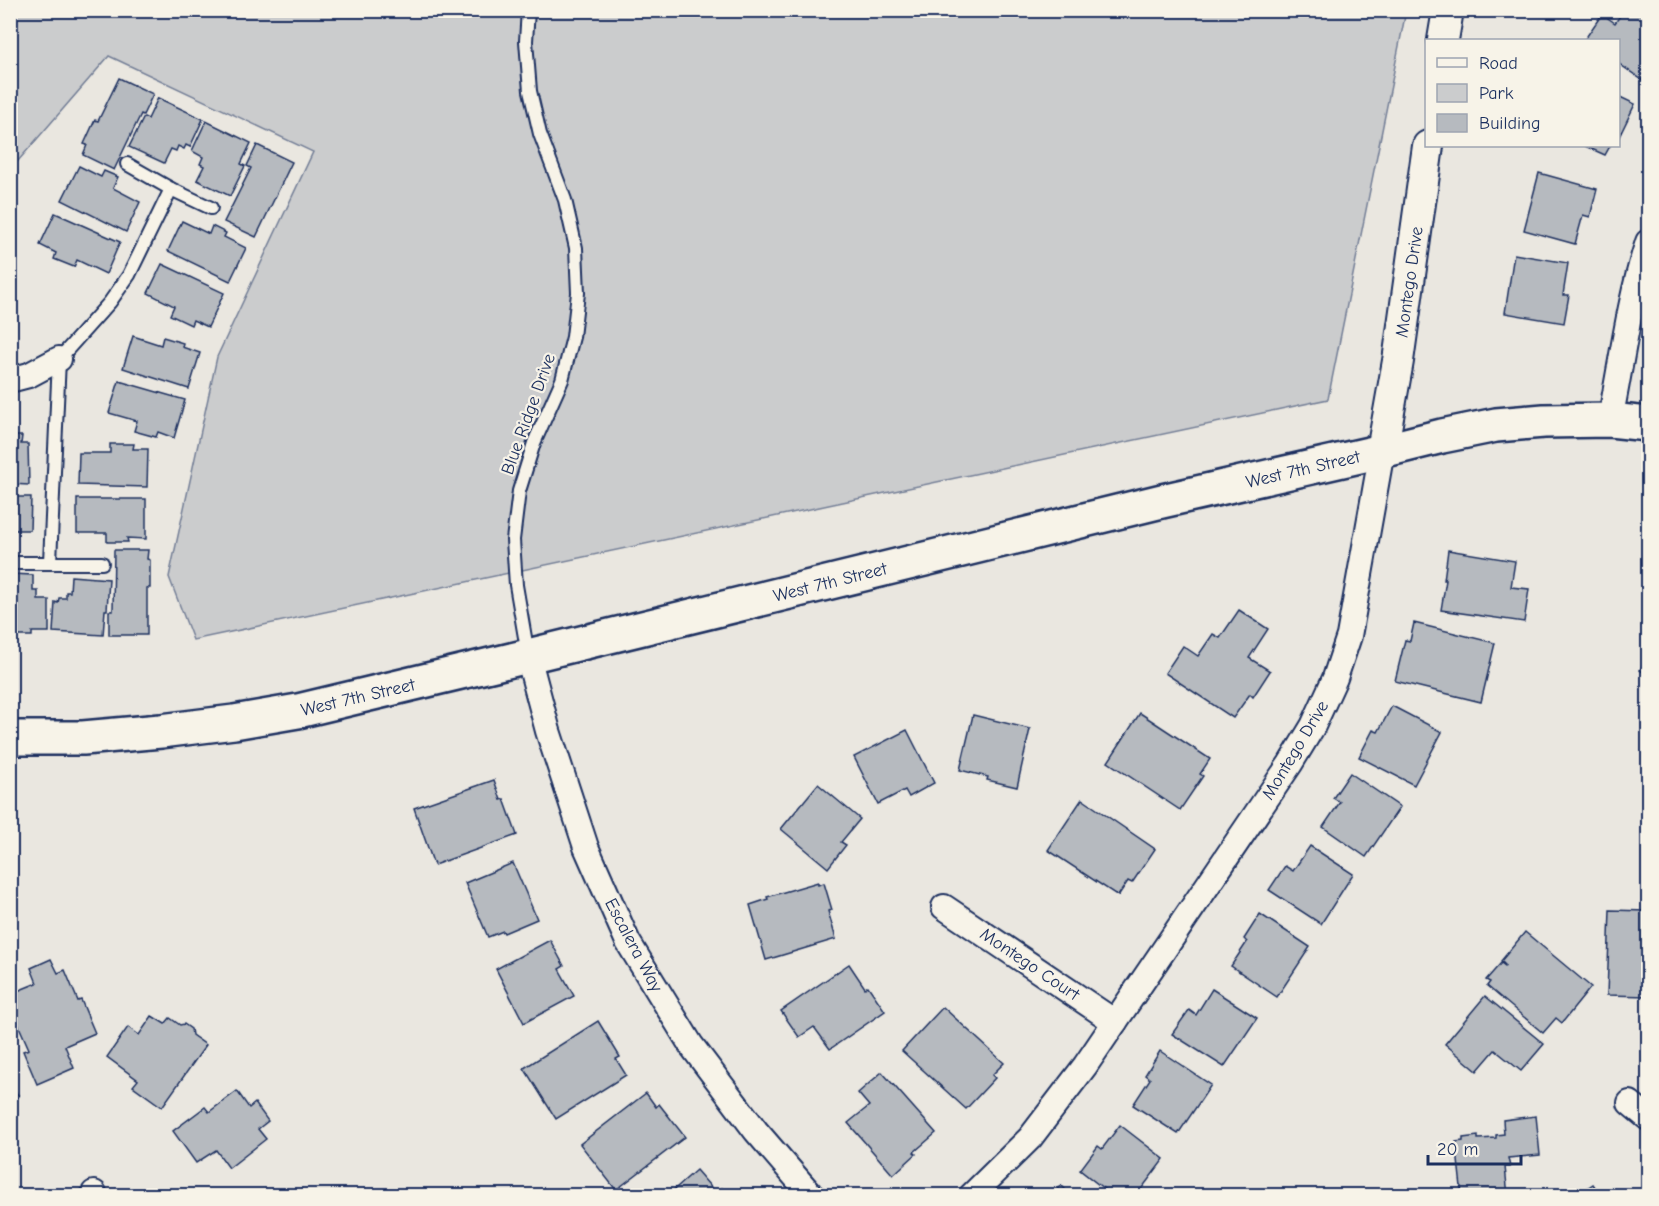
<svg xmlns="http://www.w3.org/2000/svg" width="1659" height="1206" viewBox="0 0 1659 1206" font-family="'Comic Neue',sans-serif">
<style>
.green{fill:#cbcccd;stroke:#737e96;stroke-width:1.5}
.building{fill:#b6babf;stroke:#1b2f5e;stroke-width:1.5}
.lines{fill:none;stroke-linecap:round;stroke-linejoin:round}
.service-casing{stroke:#1b2f5e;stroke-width:16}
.minor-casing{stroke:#1b2f5e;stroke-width:28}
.tertiary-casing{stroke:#1b2f5e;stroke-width:34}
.secondary-casing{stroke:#1b2f5e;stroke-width:38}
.service{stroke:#f7f3e8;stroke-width:12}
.minor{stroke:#f7f3e8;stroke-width:24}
.tertiary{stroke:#f7f3e8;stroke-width:30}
.secondary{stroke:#f7f3e8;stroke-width:33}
.labels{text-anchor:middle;stroke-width:4.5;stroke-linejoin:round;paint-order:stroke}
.street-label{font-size:18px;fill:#1b2f5e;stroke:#f7f3e8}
</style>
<rect width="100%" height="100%" fill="#eae7e0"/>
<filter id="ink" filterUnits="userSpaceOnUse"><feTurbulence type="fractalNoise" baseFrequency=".0167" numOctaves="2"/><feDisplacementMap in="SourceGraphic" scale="12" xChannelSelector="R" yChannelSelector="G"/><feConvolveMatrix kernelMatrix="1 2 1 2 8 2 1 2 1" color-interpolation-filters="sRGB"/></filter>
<g filter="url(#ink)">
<!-- green -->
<path class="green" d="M11 11H1406L1328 399 193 640 169 577 217 357 313 152 109 56 11 169Z"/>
<!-- building -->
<g class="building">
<path d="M1624 10H1645L1648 13V84L1618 63V40H1587L1585 39 1602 14 1615 23Z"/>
<path d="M119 78 153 94 143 115 141 114 114 170 83 155 87 145 84 144 95 120 98 121Z"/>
<path d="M1618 96 1635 104 1618 139Z"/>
<path d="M158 98 203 119 190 147 186 145 184 149 178 146 176 151 171 149 164 163 129 147 144 117 148 119Z"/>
<path d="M206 121 251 143 241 164 245 166 230 196 197 180 204 166 200 164 203 157 192 151Z"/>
<path d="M257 145 292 162 256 237 224 222 251 168 247 166Z"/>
<path d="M1585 146H1610L1605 155Z"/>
<path d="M79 166 101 177 104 171 118 177 113 188 140 202 126 232 62 200Z"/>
<path d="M1539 173 1597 189 1590 217 1583 215 1575 244 1524 230Z"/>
<path d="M55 213 120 242 106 274 77 260 74 267 54 259 56 253 40 245Z"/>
<path d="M182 221 209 234 212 226 226 233 224 237 246 248 230 281 168 251Z"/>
<path d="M1514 254 1568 263 1563 295H1569L1564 323 1505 313Z"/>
<path d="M162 264 224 293 208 327 193 320 191 325 170 315 174 306 148 293Z"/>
<path d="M133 336 161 345 163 337 183 343 182 347 200 353 189 389 123 368Z"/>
<path d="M119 381 185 400 174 438 158 432 156 437 134 431 137 421 109 413Z"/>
<path d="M10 436H22L21 444H28L29 485 10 484Z"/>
<path d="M110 444H134L133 449H148L147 487 78 485 79 453H110Z"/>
<path d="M10 497H31L30 530H10Z"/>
<path d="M77 499H146V539L127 538 128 542H107V533H77Z"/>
<path d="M114 550H148L147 559 150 560V588H147V635H109V611H113Z"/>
<path d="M1448 550 1515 561 1511 587 1529 589 1524 622 1441 610 1446 580H1444Z"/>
<path d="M10 574 33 575V591H38V600H49V632H32V636H10Z"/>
<path d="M71 576 109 579 107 610H105L103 635 53 632 55 602 58 603 59 598H66V592H70Z"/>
<path d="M1239 610 1268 629 1249 658 1270 671 1253 697 1250 694 1233 718 1165 673 1183 646 1198 656 1213 634 1220 638Z"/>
<path d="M1414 623 1495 643 1481 702 1395 681 1405 640 1410 641Z"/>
<path d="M1648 657V676L1640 670Z"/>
<path d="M1392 706 1442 732 1414 785 1359 757 1373 730 1378 732Z"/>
<path d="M1140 713 1210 759 1200 774 1203 776 1180 810 1108 762Z"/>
<path d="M973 715 1030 729 1017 787 987 780 988 777 960 770Z"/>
<path d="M907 730 934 783 909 797 905 790 878 804 854 757Z"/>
<path d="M1350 773 1400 807 1366 857 1323 827 1340 802 1333 798Z"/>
<path d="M494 780 501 800 504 799 517 835 434 865 414 808Z"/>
<path d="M818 784 860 819 841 842 846 845 828 868 781 829Z"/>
<path d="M1082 799 1155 849 1132 883 1128 881 1118 896 1048 850Z"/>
<path d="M1310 846 1353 874 1321 924 1269 890 1285 866 1293 871Z"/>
<path d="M513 863 537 919 504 933 503 931 488 937 465 883Z"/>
<path d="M818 882V885L824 883 832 910 828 911 836 939 766 960 750 905 768 899 767 897Z"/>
<path d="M1610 910 1646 911V916H1648V996L1607 995Z"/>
<path d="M1260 914 1310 947 1277 997 1231 966 1247 942 1244 939Z"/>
<path d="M1525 932 1591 987 1562 1023 1556 1018 1543 1033 1487 986 1490 982 1486 980 1501 963 1505 966V965L1501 961Z"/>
<path d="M550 940 564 966 559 969 574 996 524 1023 496 969Z"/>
<path d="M51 959 58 973 65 970 78 1001 81 1000 95 1033 65 1046 74 1068 37 1084 23 1051 29 1049 10 1006V994L37 983 31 968Z"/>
<path d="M849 964 865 988 868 986 885 1011 830 1049 814 1027 799 1037 781 1011Z"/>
<path d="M1212 989 1257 1018 1224 1067 1172 1034 1189 1010 1196 1015Z"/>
<path d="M1485 996 1544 1044 1521 1071 1495 1050 1477 1071 1445 1044Z"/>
<path d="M943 1007 1004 1063 992 1075 995 1078 966 1109 902 1051Z"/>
<path d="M152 1016 165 1024 170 1018 180 1025 184 1024 191 1029 192 1035 206 1045 162 1107 133 1086 138 1080 107 1057 128 1027 139 1035Z"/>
<path d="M598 1021 620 1057 616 1059 626 1075 556 1119 524 1068Z"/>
<path d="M1160 1051 1211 1085 1178 1134 1133 1105 1150 1079 1145 1075Z"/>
<path d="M882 1072 936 1133 914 1152 916 1154 893 1175 848 1123 869 1106 858 1093Z"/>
<path d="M10 1085 19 1096 10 1103Z"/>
<path d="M237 1091 249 1108 255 1103 268 1121 258 1129 266 1139 229 1168 216 1150 196 1163 173 1131 205 1107 209 1112Z"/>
<path d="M646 1093 656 1107 659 1104 685 1137 616 1190 580 1144Z"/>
<path d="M1536 1116 1540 1155 1508 1158 1510 1167H1505L1508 1196H1462L1456 1142 1463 1141V1138L1478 1136V1139L1496 1138V1135L1504 1134 1503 1120Z"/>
<path d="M1120 1125 1164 1159 1136 1196H1113L1080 1170 1098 1146 1102 1149Z"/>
<path d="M696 1170 716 1193 722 1188 728 1196H667Z"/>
<path d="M1593 1184 1601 1196H1575Z"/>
<path d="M1061 1185 1067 1191 1068 1190 1074 1196H1051Z"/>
</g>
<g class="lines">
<!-- service casing -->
<g class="service-casing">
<g id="service">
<path d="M127 164 171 189 211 208"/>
<path d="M50 562 59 359 110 302 129 275 171 189"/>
<path d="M10 563H102"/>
<path d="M528 655 516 585 513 540 519 491 534 443 562 380 573 337 578 293 576 248 565 200 540 134 530 91 526 41 528 10"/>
</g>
</g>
<!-- minor casing -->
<g class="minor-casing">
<g id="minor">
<path d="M10 380 29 375 59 359"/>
<path d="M1610 420C1622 361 1629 300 1648 242"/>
<path d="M528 656 548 731 586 847 628 942 691 1045 756 1131 812 1196"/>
<path d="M944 907 1115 1022"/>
<path d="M1630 1103 1648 1118"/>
<path d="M94 1193 95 1196"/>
<path d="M971 1196 1030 1138 1085 1066 1290 764 1313 726 1335 678 1349 636 1382 451"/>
</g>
</g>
<!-- tertiary casing -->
<g class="tertiary-casing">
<g id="tertiary">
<path d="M1443 40 1448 10"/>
<path d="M1382 451 1398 361 1428 146"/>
</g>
</g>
<!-- secondary casing -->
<g class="secondary-casing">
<path id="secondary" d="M10 738H83L161 731 234 722 298 711 528 656 1162 501 1382 451 1442 436 1496 425 1544 421 1610 420 1648 424"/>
</g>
<!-- service -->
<use href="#service" class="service"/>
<!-- minor -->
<use href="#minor" class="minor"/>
<!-- tertiary -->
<use href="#tertiary" class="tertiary"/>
<!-- secondary -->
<use href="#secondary" class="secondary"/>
</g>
</g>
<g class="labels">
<!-- street labels -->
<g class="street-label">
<text transform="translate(1409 282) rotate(-82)" y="6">Montego Drive</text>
<text transform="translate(528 414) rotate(-70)" y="6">Blue Ridge Drive</text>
<text transform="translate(1303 469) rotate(-13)" y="6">West 7th Street</text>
<text transform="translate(830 582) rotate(-14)" y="6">West 7th Street</text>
<text transform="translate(358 697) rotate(-13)" y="6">West 7th Street</text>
<text transform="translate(1295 750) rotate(-59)" y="6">Montego Drive</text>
<text transform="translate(634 945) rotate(62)" y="6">Escalera Way</text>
<text transform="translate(1030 964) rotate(34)" y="6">Montego Court</text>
</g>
</g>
<!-- margin -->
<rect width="1659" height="1206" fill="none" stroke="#f7f3e8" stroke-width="36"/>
<rect x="18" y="18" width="1623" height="1170" fill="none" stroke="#1b2f5e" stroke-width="2" filter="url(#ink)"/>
<!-- legend -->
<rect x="1425" y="39" width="195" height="108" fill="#f7f3e8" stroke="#9fa5b1" stroke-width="1.5"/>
<rect x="1437" y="58" width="30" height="9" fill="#f7f3e8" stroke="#9fa5b1" stroke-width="1.5"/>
<text x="1479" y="69" font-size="18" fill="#1b2f5e">Road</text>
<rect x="1437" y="84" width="30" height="18" fill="#cbcccd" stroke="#9fa5b1" stroke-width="1.5"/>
<text x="1479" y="99" font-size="18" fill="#1b2f5e">Park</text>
<rect x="1437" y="114" width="30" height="18" fill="#b6babf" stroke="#9fa5b1" stroke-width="1.5"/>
<text x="1479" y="129" font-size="18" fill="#1b2f5e">Building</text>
<!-- scale -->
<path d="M1428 1155v9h93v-9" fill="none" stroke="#1b2f5e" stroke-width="3"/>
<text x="1437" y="1155" font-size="18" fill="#1b2f5e" stroke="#f7f3e8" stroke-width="4.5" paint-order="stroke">20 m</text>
</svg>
